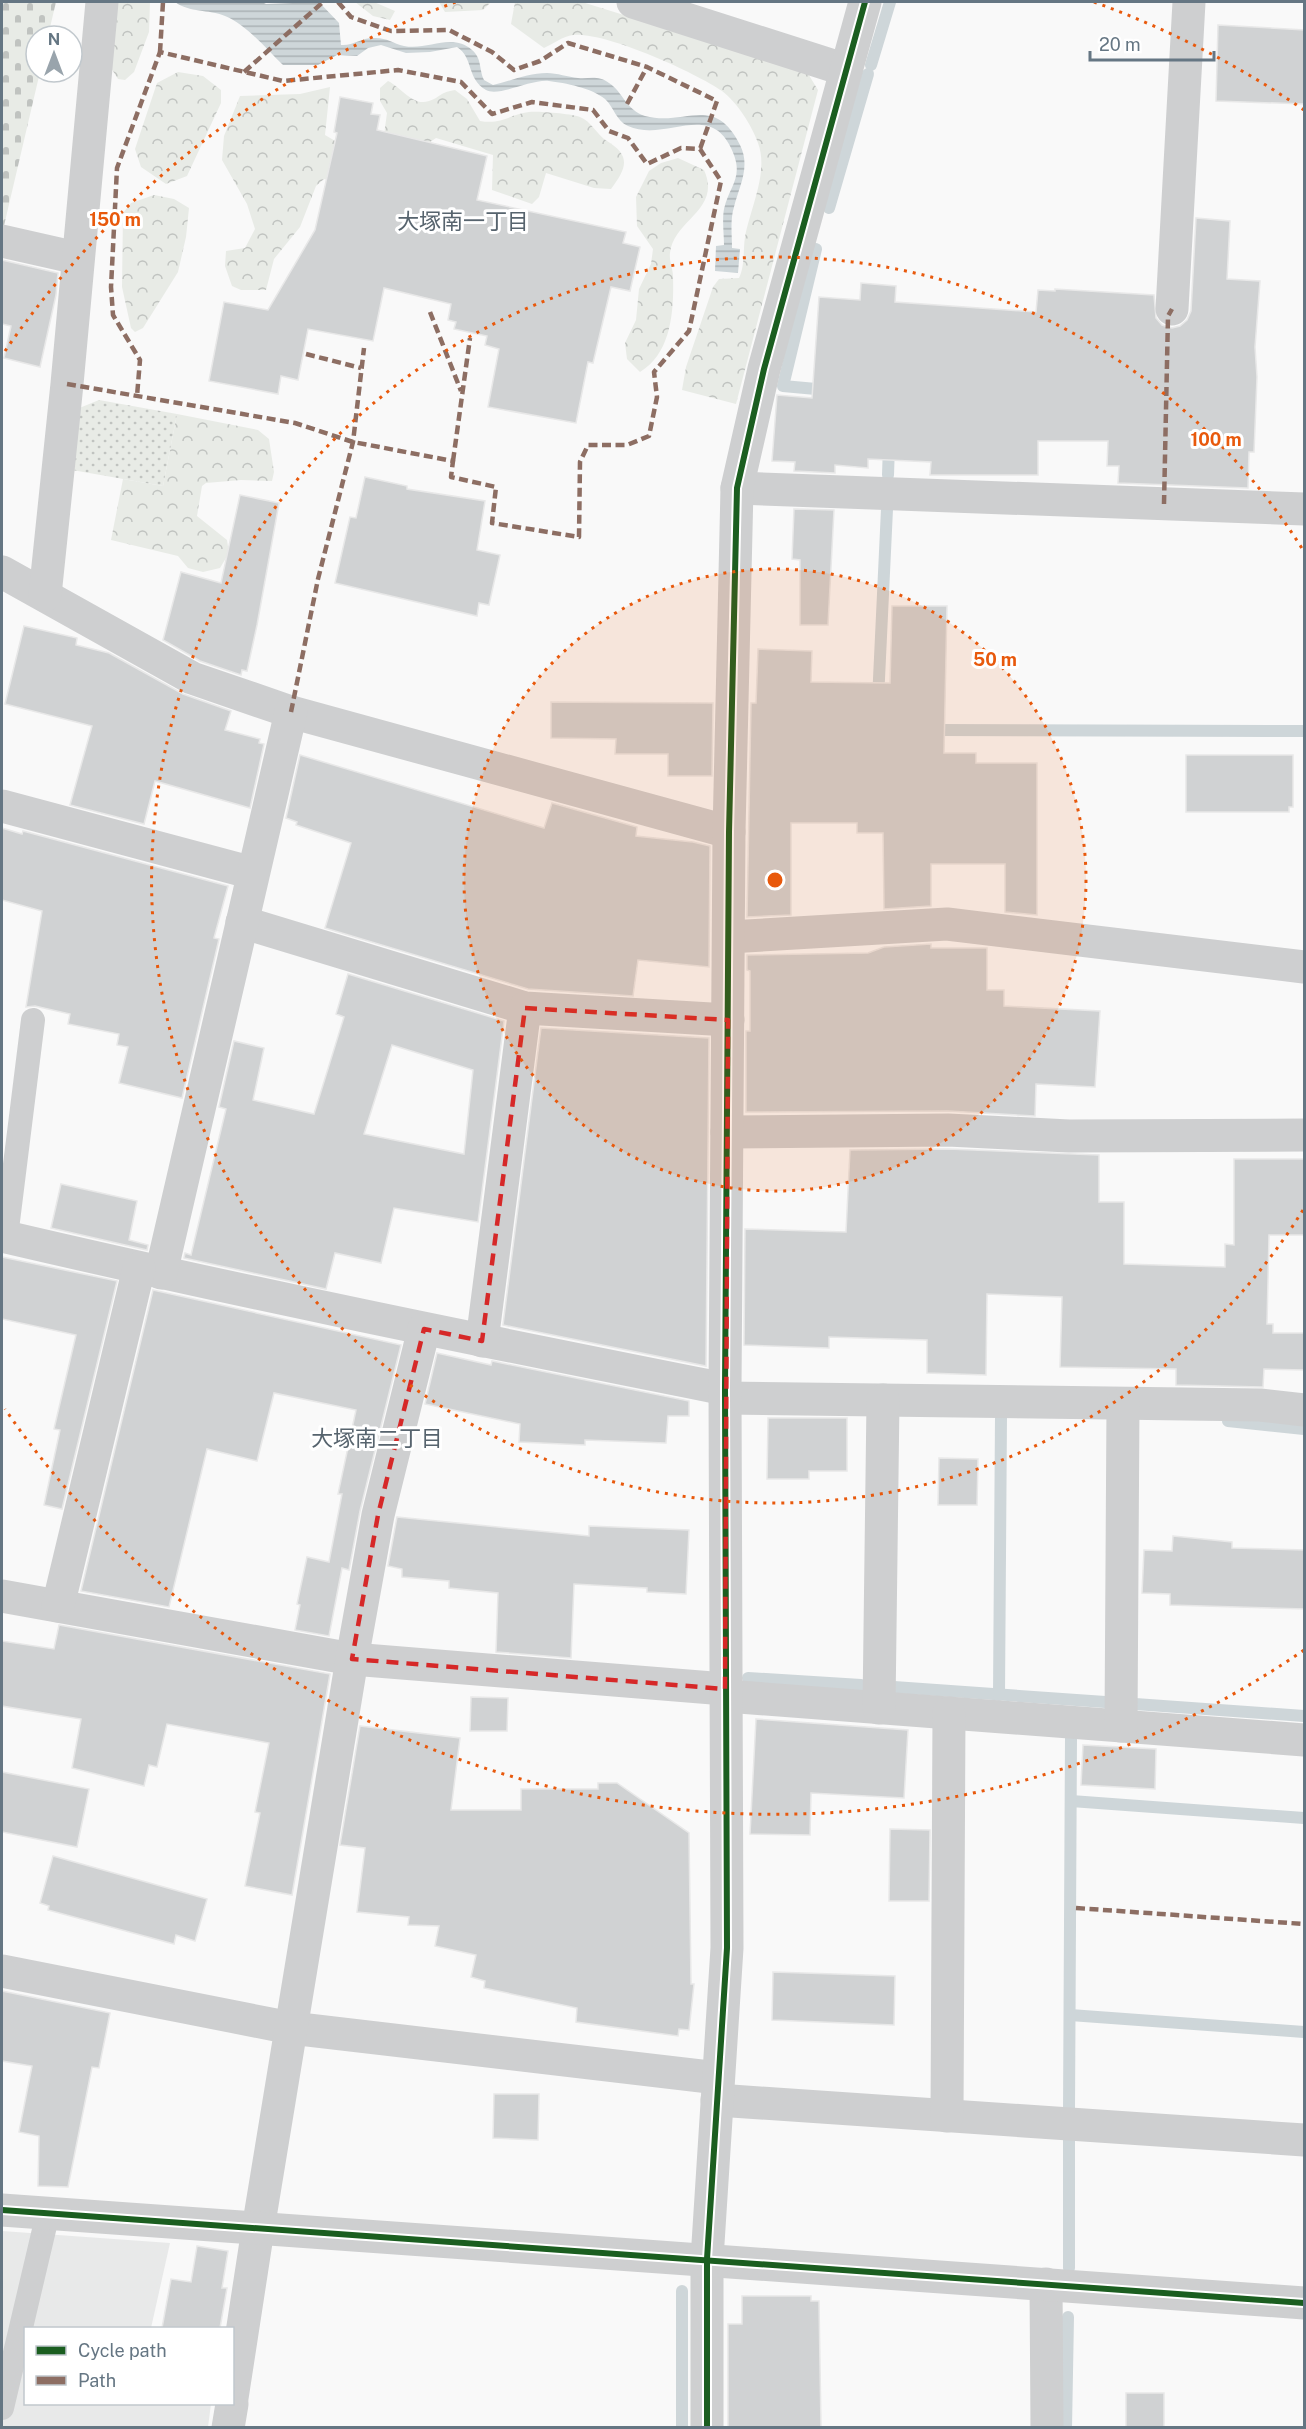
<svg xmlns="http://www.w3.org/2000/svg" width="1306" height="2429" viewBox="0 0 1306 2429" font-family="'Public Sans','Noto Sans JP',sans-serif">
<style>
.built{fill:#e8e9e9}
.forest{fill:url(#forest-crowns)}
.cemetery{fill:url(#cemetery-stones)}
.park{fill:url(#park-dots)}
.water{fill:url(#water-rules)}
.lines{fill:none;stroke-linecap:round;stroke-linejoin:round}
.stream{stroke:#ced6d9;stroke-width:12}
.building{fill:#d0d2d3;stroke:#e8e8e8;stroke-width:1.5;fill-rule:evenodd}
.service{stroke:#cecfd0;stroke-width:24}
.minor{stroke:#cecfd0;stroke-width:33}
.tertiary{stroke:#cecfd0;stroke-width:33}
.quiet{stroke:#8d6e63;stroke-width:4.5;stroke-dasharray:9 4.5;stroke-linecap:butt}
.cycleway-casing{stroke:#fff;stroke-width:10}
.cycleway{stroke:#1b5e20;stroke-width:6}
.marked{fill:none;stroke:#d62828;stroke-width:4.5;stroke-dasharray:12 8;stroke-linejoin:round}
.ring{fill:none;stroke:#e8590c;stroke-width:3;stroke-dasharray:3 6}
.labels{text-anchor:middle;stroke-width:6;stroke-linejoin:round;paint-order:stroke}
.neighbourhood-label{font-size:22px;fill:#57646e;stroke:#fff}
.centre{fill:#e8590c;stroke:#fff;stroke-width:3}
.ring-label{font-size:18px;text-anchor:middle;font-weight:bold;fill:#e8590c;stroke:#fff;stroke-width:6;stroke-linejoin:round;paint-order:stroke}
</style>
<defs>
<pattern id="forest-crowns" width="20" height="18" patternUnits="userSpaceOnUse" patternTransform="scale(1.5)"><rect width="20" height="18" fill="#e8ebe6"/><path d="M2 6a3 3 0 1 1 6 0M12 15a3 3 0 1 1 6 0" fill="none" stroke="#c0c3c0"/></pattern>
<pattern id="cemetery-stones" width="16" height="16" patternUnits="userSpaceOnUse" patternTransform="scale(1.5)"><rect width="16" height="16" fill="#e8ebe6"/><path d="M2 7V4a2 2 0 0 1 4 0v3zM10 15v-3a2 2 0 0 1 4 0v3z" fill="#c0c3c0"/></pattern>
<pattern id="park-dots" width="8" height="8" patternUnits="userSpaceOnUse" patternTransform="scale(1.5)"><rect width="8" height="8" fill="#e8ebe6"/><path d="M2 2h.1M6 6h.1" fill="none" stroke="#c0c3c0" stroke-width="1.8" stroke-linecap="round"/></pattern>
<pattern id="water-rules" width="6" height="5" patternUnits="userSpaceOnUse" patternTransform="scale(1.5)"><rect width="6" height="5" fill="#ced6d9"/><path d="M0 2.5h6" fill="none" stroke="#abb2b5"/></pattern>
</defs>
<rect width="100%" height="100%" fill="#f9f9f9"/>
<!-- built -->
<path class="built" d="M2 2231 170 2243 151 2328H26V2404H211L208 2427H2Z"/>
<!-- forest -->
<g class="forest">
<path d="M117 2H150L149 32 134 72 125 80 118 79 111 68Z"/>
<path d="M355 2H374L395 11 390 20 373 16Z"/>
<path d="M439 2H491L483 10 445 12Z"/>
<path d="M515 2H582L807 72 818 90 736 404 682 390 686 367 713 287 719 279 739 278C745 266 743 250 745 237 750 209 769 172 758 143 752 126 737 102 722 91 694 72 606 32 573 35 563 36 553 44 544 48L511 24Z"/>
<path d="M178 72 203 76 221 90V103L187 176 166 184 141 167 135 149 157 83Z"/>
<path d="M388 81C401 87 413 107 429 101 441 97 440 92 455 90L467 99 480 121C502 125 510 114 529 112 538 111 573 114 580 117 591 121 597 135 607 141 632 156 626 169 611 189L594 188 546 173 539 197 532 204 492 190 493 155 436 138 427 144 405 195 324 179 316 186 300 227 274 259 266 290H241L232 286 225 266 226 251 245 248 255 229 247 204 222 160 224 136 240 96 300 94 330 87 325 135 337 142 384 135 387 113 380 101V88Z"/>
<path d="M678 158 704 170C722 210 674 219 670 253 669 261 673 269 673 276 674 309 672 353 640 372L627 359 625 343 636 320 639 289 651 264 653 249 637 226 636 197 649 171 661 163Z"/>
<path d="M154 195 174 199 189 208 186 237 178 272 143 328 135 332 131 328 122 287 123 213 131 203Z"/>
<path d="M177 414 258 430 269 439 274 472 272 481 241 480 206 483 202 486 197 516 227 540 229 553 220 568 203 572 188 568 178 556 111 540 123 479 163 486Z"/>
</g>
<!-- cemetery -->
<path class="cemetery" d="M2 2H56L48 36H36V72H40L3 230Z"/>
<!-- park -->
<path class="park" d="M99 400 177 414 163 486 72 470 77 409Z"/>
<!-- water -->
<path class="water" d="M175 2H262L266 4 319 2 339 23 341 45C353 46 361 38 373 38 386 37 392 43 404 46 427 51 452 32 472 50 482 58 479 70 484 80L493 85C511 81 528 73 547 73 557 73 568 77 578 78 590 79 598 75 609 83 623 92 626 110 645 116 685 127 714 93 740 145 751 167 739 186 734 207 730 219 732 235 732 248L740 249 738 273 715 271 716 246 724 245C724 234 722 220 724 209 730 184 745 177 731 148 709 101 665 143 628 126 616 121 614 107 605 99 592 88 565 83 549 81 531 79 499 97 486 90 466 78 474 58 457 47L430 52 406 53 381 45 368 48 357 56 337 55 318 65H283C266 49 247 25 225 16 208 9 190 13 175 2Z"/>
<g class="lines">
<!-- stream -->
<g class="stream">
<path d="M871 65 890 2"/>
<path d="M829 208 868 74"/>
<path d="M816 249 783 386 827 390"/>
<path d="M888 475 889 445"/>
<path d="M878 700 887 509"/>
<path d="M930 730 1304 731"/>
<path d="M1228 1421 1304 1429"/>
<path d="M748 1678 861 1685"/>
<path d="M894 1687 1105 1702"/>
<path d="M999 1695 1001 1416"/>
<path d="M1135 1704 1304 1716"/>
<path d="M1071 1801 1304 1818"/>
<path d="M1070 2015 1304 2032"/>
<path d="M1069 2111 1071 1737"/>
<path d="M1069 2268V2138"/>
<path d="M682 2428V2291"/>
<path d="M1066 2428 1068 2317"/>
</g>
</g>
<!-- building -->
<g class="building">
<path d="M1218 25 1305 30V104L1216 101Z"/>
<path d="M340 97 373 103 371 114 380 115 377 130 487 156 477 200 626 232 623 243 640 247 630 291 611 287 593 363 588 362 576 423 488 407 499 349 485 345 487 336 454 329 456 322 448 320 451 304 384 288 373 341 308 329 298 380 281 376 278 394 209 381 224 302 268 310 315 230 337 133 334 132Z"/>
<path d="M1196 218 1230 221 1227 279 1260 281 1255 347 1257 377 1254 452H1249L1248 488 1118 483 1119 466H1107L1108 441H1038V475H930L931 462 868 459V468L835 465V473L794 471 795 462 772 461 777 395 812 398 819 297 860 300 861 283 896 286 895 302 1036 312 1038 290 1055 291V289L1154 295 1156 318 1162 325 1172 328 1180 326 1187 320 1191 311Z"/>
<path d="M2 260 58 273 56 295 40 367 4 358 11 326 2 324Z"/>
<path d="M365 477 407 486V489L485 501 477 550 500 555 489 605 479 603 477 616 335 583 350 517 356 518Z"/>
<path d="M240 495 279 503 257 625 247 671 242 670 241 675 200 661 163 640 181 572 221 583Z"/>
<path d="M794 509 834 510 828 625H800V560L792 559Z"/>
<path d="M892 606H947L944 753H976V763H1037V915L1005 912V864H931V906L884 909 883 833H857V823H791V915L747 917 751 703H756L758 649 812 651 811 682 890 683Z"/>
<path d="M24 626 77 638 76 645 109 653 183 694 231 711 225 730 260 739 259 743 264 744 250 808 155 781 144 824 70 805 92 726 5 704Z"/>
<path d="M551 702 713 703 712 776H668V754H615L616 739 551 738Z"/>
<path d="M300 755 544 828 552 803 637 827 636 836 693 842 710 846 709 967 638 960 633 996 528 989 325 928 351 843 296 825 297 822 286 818Z"/>
<path d="M1186 755H1293V807H1289V812H1186Z"/>
<path d="M2 828 22 834 23 831 228 886 214 938 219 939 182 1098 119 1083 128 1047 117 1045 119 1034 68 1024 70 1014 35 1006 26 1007 42 911 2 900Z"/>
<path d="M931 944V948H987V990H1004V1006L1100 1011 1095 1087 1036 1084 1035 1116 948 1111 746 1112V1031H750V971L747 970V955L868 953 884 947Z"/>
<path d="M348 974 504 1021 478 1222 394 1208 381 1263 335 1253 326 1289 184 1258 185 1253 191 1255 226 1109 219 1107 234 1041 264 1048 253 1100 314 1114 344 1017 336 1014ZM392 1045 473 1070 464 1154 364 1134Z"/>
<path d="M541 1028 709 1038 706 1366 503 1325Z"/>
<path d="M948 1149 1099 1155V1202H1124V1264L1225 1267V1244L1234 1245V1159H1305V1235H1269L1267 1324H1273V1333H1305V1370L1264 1369 1263 1387 1176 1385V1369L1060 1367 1062 1297 987 1294 986 1375 927 1373V1340L829 1337V1348L744 1345 745 1229 846 1232 850 1150Z"/>
<path d="M61 1184 137 1201 129 1240 148 1245 147 1250 51 1228Z"/>
<path d="M2 1257 117 1281 62 1509 44 1505 60 1430 54 1429 76 1335 2 1319Z"/>
<path d="M153 1290 401 1345 360 1511 349 1570 342 1568 329 1636 295 1630 300 1605 297 1604 307 1557 329 1562 342 1494H338L356 1410 274 1393 257 1461 207 1449 169 1607 81 1591Z"/>
<path d="M437 1353 491 1365 492 1361 689 1401V1416H668L666 1443 585 1440V1445L519 1442 520 1424 425 1404Z"/>
<path d="M768 1418H847V1471H809V1479H767Z"/>
<path d="M939 1458 978 1459 977 1505H938Z"/>
<path d="M397 1517 589 1536V1526L689 1530 686 1594 647 1592V1588L574 1584 571 1658 496 1652 498 1593 449 1588V1581L402 1577V1569L388 1566Z"/>
<path d="M1173 1536 1232 1542V1548L1305 1550V1609L1170 1605V1594L1142 1593 1144 1550 1172 1551Z"/>
<path d="M59 1625 330 1674 292 1895 245 1886 260 1813 255 1812 269 1743 167 1724 157 1767 149 1765 144 1786 72 1768 81 1719 2 1706V1641L54 1649Z"/>
<path d="M471 1697 508 1698 507 1731H470Z"/>
<path d="M756 1719 908 1730 904 1798 811 1793 810 1835 750 1834Z"/>
<path d="M360 1726 460 1738 451 1810H521V1789H598V1783H617L689 1833 691 1984H694L689 2030 679 2029 678 2036 576 2022 577 2008 484 1988 485 1981 471 1977 476 1955 435 1946 439 1926 408 1925 409 1917 357 1912 365 1848 340 1845Z"/>
<path d="M1083 1745 1156 1749 1155 1789 1081 1785Z"/>
<path d="M2 1772 89 1789 77 1847 2 1832Z"/>
<path d="M890 1829 930 1830 929 1901H889Z"/>
<path d="M53 1856 207 1899 195 1941 176 1935 174 1944 48 1910 49 1906 40 1903Z"/>
<path d="M773 1972 895 1976 894 2025 772 2020Z"/>
<path d="M2 1991 110 2013 99 2068 92 2067 68 2187 38 2186 39 2136 19 2132 32 2066 2 2061Z"/>
<path d="M494 2094H539L538 2140 493 2138Z"/>
<path d="M197 2246 228 2251 222 2288H227L220 2328H162L171 2279 191 2282Z"/>
<path d="M742 2296H811V2301H819L821 2427H728V2324H742Z"/>
<rect x="1126" y="2393" width="38" height="34"/>
</g>
<g class="lines">
<!-- service -->
<g class="service">
<path d="M6 1237 33 1020"/>
<path d="M2 2408 48 2213"/>
</g>
<!-- minor -->
<g class="minor">
<path d="M633 2 846 70"/>
<path d="M2 241 77 258"/>
<path d="M1172 309 1189 2"/>
<path d="M737 488 1304 509"/>
<path d="M2 572 192 678 291 712 729 832"/>
<path d="M45 595 67 384 102 2"/>
<path d="M2 806 253 873"/>
<path d="M242 922 525 1008 728 1020"/>
<path d="M729 937 947 924 1304 967"/>
<path d="M727 1132 948 1130 1069 1136 1304 1135"/>
<path d="M2 1236C241 1292 483 1341 725 1389"/>
<path d="M161 1273 291 712"/>
<path d="M482 1341 525 1008"/>
<path d="M725 1398 1260 1405 1304 1410"/>
<path d="M2 1596 352 1659 725 1689"/>
<path d="M58 1606 139 1268"/>
<path d="M726 1696 1304 1740"/>
<path d="M879 1708 883 1400"/>
<path d="M1121 1726 1123 1404"/>
<path d="M2 1971 291 2028 718 2078"/>
<path d="M717 2100 1304 2140"/>
<path d="M947 2116 949 1713"/>
<path d="M1046 2284 1047 2428"/>
<path d="M232 2398 258 2229 352 1659 378 1515 424 1329"/>
<path d="M228 2428 232 2404"/>
<path d="M707 2428V2259L727 1948 725 1389 729 832 737 488 764 369 865 2"/>
</g>
<!-- tertiary -->
<path class="tertiary" d="M2 2210 1304 2303"/>
<!-- quiet -->
<g class="quiet">
<path d="M338 2 351 17 391 31 449 30 492 52 514 70 540 61 568 43 647 67 717 101 700 149"/>
<path d="M160 52 163 2"/>
<path d="M244 72 323 2"/>
<path d="M627 104 647 67"/>
<path d="M430 312 461 391"/>
<path d="M306 354 361 368"/>
<path d="M67 384 295 423 353 442 453 461 451 477 496 487 492 523 579 537 580 462 588 445H627L649 436 657 397 654 372 689 331 721 181 700 149 681 148 647 164 628 138 609 131 593 110 532 102 492 114 461 82 398 70 283 81 160 52 117 168 111 287 113 315 140 360 137 396"/>
<path d="M453 461 470 338"/>
<path d="M1164 504 1168 316 1172 309"/>
<path d="M291 712 318 579 353 442 364 348"/>
<path d="M1076 1908 1304 1924"/>
</g>
<!-- cycleway casing -->
<g class="cycleway-casing">
<g id="cycleway">
<path d="M2 2210 1304 2303"/>
<path d="M707 2428V2259L727 1948 725 1389 729 832 737 488 764 369 865 2"/>
</g>
</g>
<!-- cycleway -->
<use href="#cycleway" class="cycleway"/>
</g>
<!-- marked area -->
<path class="marked" d="M525 1008 728 1020 725 1689 352 1659 378 1515 424 1329 482 1341Z"/>
<!-- distance rings -->
<circle cx="775" cy="880" r="311" fill="#e8590c" fill-opacity=".12"/>
<g class="ring">
<circle cx="775" cy="880" r="311"/>
<path d="M1303 1210A623 623 0 1 1 1303 550"/>
<path d="M1304 1650A934 934 0 0 1 5 1409M5 351A934 934 0 0 1 456 2M1094 2A934 934 0 0 1 1304 110"/>
</g>
<g class="labels">
<!-- neighbourhood labels -->
<g class="neighbourhood-label">
<text x="463" y="229">大塚南一丁目</text>
<text x="377" y="1446">大塚南二丁目</text>
</g>
</g>
<circle cx="775" cy="880" r="9" class="centre"/>
<g class="ring-label">
<text x="115" y="226">150 m</text>
<text x="1216" y="446">100 m</text>
<text x="995" y="666">50 m</text>
</g>
<!-- border -->
<rect width="1306" height="2429" fill="none" stroke="#657683" stroke-width="6"/>
<!-- legend -->
<rect x="24" y="2327" width="210" height="78" fill="#ffffff" stroke="#c1c8cd" stroke-width="1.5"/>
<rect x="36" y="2346" width="30" height="9" fill="#1b5e20" stroke="#c1c8cd" stroke-width="1.5"/>
<text x="78" y="2357" font-size="18" fill="#657683">Cycle path</text>
<rect x="36" y="2376" width="30" height="9" fill="#8d6e63" stroke="#c1c8cd" stroke-width="1.5"/>
<text x="78" y="2387" font-size="18" fill="#657683">Path</text>
<!-- north arrow -->
<g transform="translate(54 54)"><circle r="28" fill="#ffffff" stroke="#c1c8cd" stroke-width="1.5"/>
<path d="M0-4.5L10 22L0 15L-10 22Z" fill="#99a4ac"/>
<text y="-9" font-size="16" font-weight="bold" text-anchor="middle" fill="#657683">N</text>
</g>
<!-- scale -->
<path d="M1090 51v9h124v-9" fill="none" stroke="#657683" stroke-width="3"/>
<text x="1099" y="51" font-size="18" fill="#657683" stroke="#ffffff" stroke-width="4.5" paint-order="stroke">20 m</text>
</svg>
